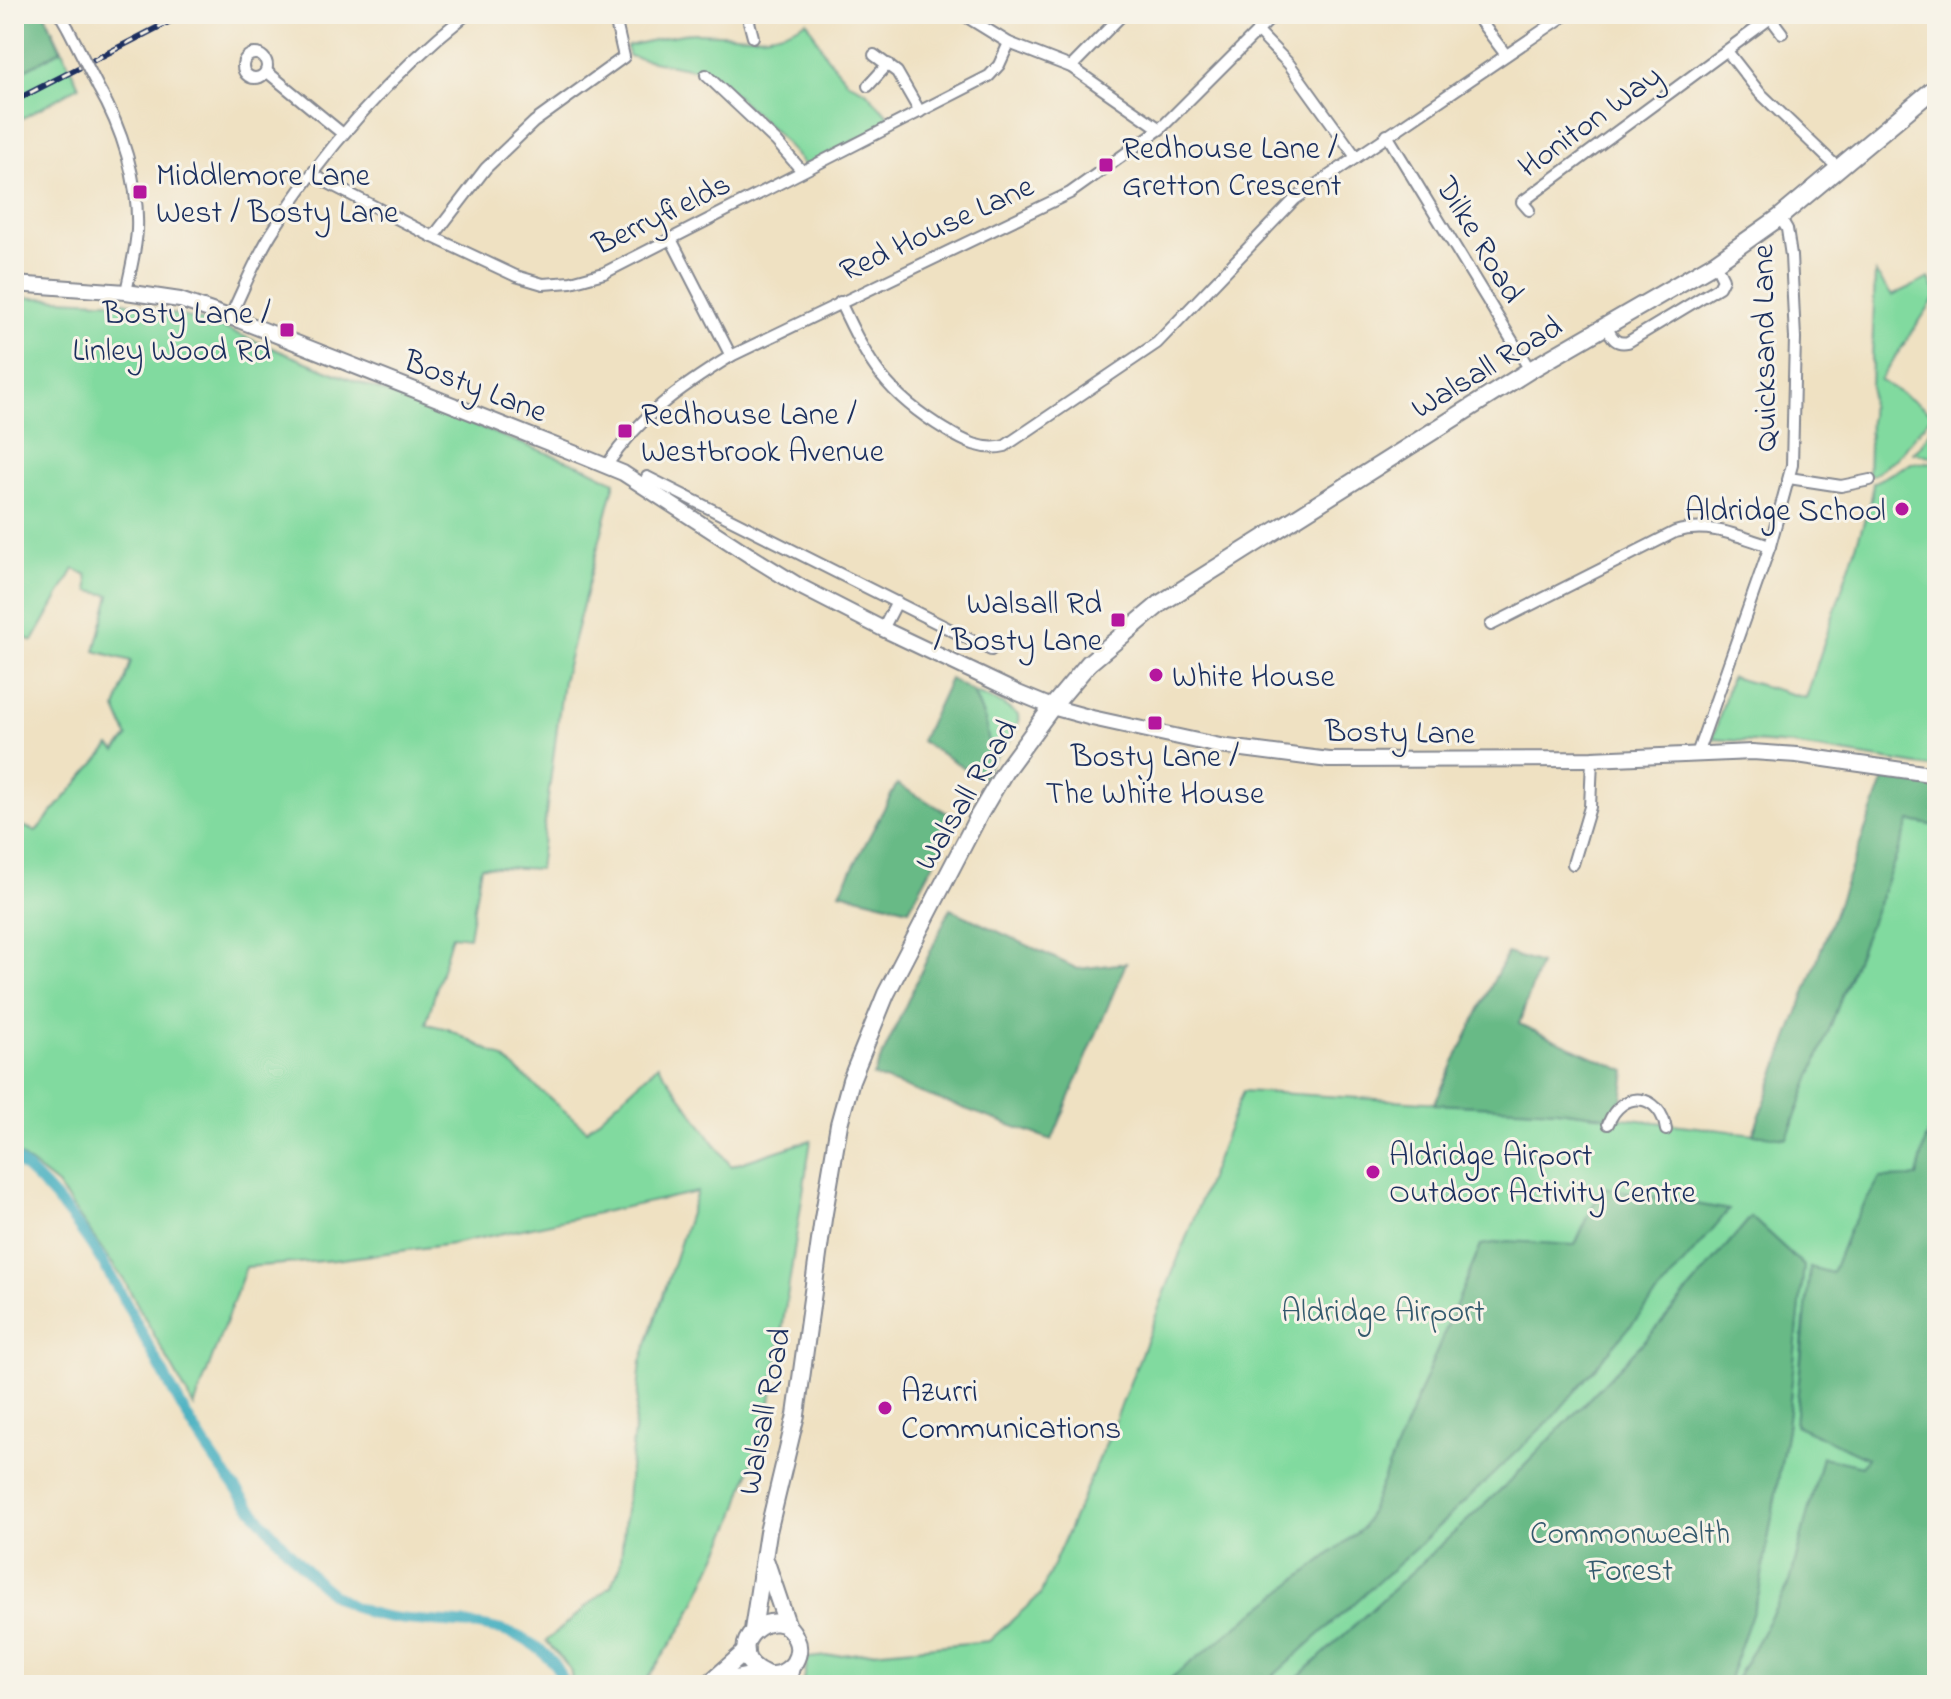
<svg xmlns="http://www.w3.org/2000/svg" width="1951" height="1699" viewBox="0 0 1951 1699" font-family="'Indie Flower',sans-serif">
<style>
.green{fill:#81da9f;stroke:#4e847e;stroke-width:2}
.forest{fill:#68ba86;stroke:#427472;stroke-width:2}
.lines{fill:none;stroke-linecap:round;stroke-linejoin:round}
.canal{stroke:#41adbf;stroke-width:11}
.minor-casing{stroke:#858890;stroke-width:14}
.secondary-casing{stroke:#858890;stroke-width:18}
.primary-casing{stroke:#858890;stroke-width:20}
.minor{stroke:#fff;stroke-width:10}
.secondary{stroke:#fff;stroke-width:14}
.primary{stroke:#fff;stroke-width:16}
.rail-casing{stroke:#1b2f5e;stroke-width:6}
.rail{stroke:#f7f3e8;stroke-width:3;stroke-dasharray:9;stroke-linecap:butt}
.minor-bridge-casing{stroke:#858890;stroke-width:14;stroke-linecap:butt}
.minor-bridge{stroke:#fff;stroke-width:10}
.poi-dot{fill:#b5179e;stroke:#f7f3e8;stroke-width:3}
.labels{text-anchor:middle;stroke-width:6;stroke-linejoin:round;paint-order:stroke}
.street-label{font-size:32px;fill:#1b2f5e;stroke:#f7f3e8}
.poi-label{font-size:32px;fill:#1b2f5e;stroke:#f7f3e8;text-anchor:start}
.park-label{font-size:32px;fill:#345a6e;stroke:#f7f3e8}
</style>
<rect width="100%" height="100%" fill="#f7f3e8"/>
<filter id="ink" filterUnits="userSpaceOnUse"><feTurbulence type="fractalNoise" baseFrequency=".0125" numOctaves="2"/><feDisplacementMap in="SourceGraphic" scale="16" xChannelSelector="R" yChannelSelector="G"/><feConvolveMatrix kernelMatrix="1 2 1 2 8 2 1 2 1" color-interpolation-filters="sRGB"/></filter>
<filter id="wash" filterUnits="userSpaceOnUse"><feTurbulence type="fractalNoise" baseFrequency=".006" numOctaves="4" result="noise"/><feDisplacementMap in="SourceGraphic" scale="32" xChannelSelector="R" yChannelSelector="G"/><feGaussianBlur stdDeviation="1.8" result="paint"/><feColorMatrix in="noise" values="0 0 0 0 0 0 0 0 0 0 0 0 0 0 0 0 0 1.4 0 .05"/><feComposite in="paint" operator="in"/></filter>
<g filter="url(#wash)">
<rect width="100%" height="100%" fill="#efe1c2"/>
<!-- green -->
<g class="green">
<path d="M14 14H45L79 86 14 123Z"/>
<path d="M807 21 826 56 848 82 866 91 893 121 805 166 780 137 712 73 628 56 627 46C649 42 674 33 696 33 739 33 767 45 807 21Z"/>
<path d="M1875 272 1892 296 1929 278 1937 295 1880 380 1933 414 1897 458 1873 475H1868Z"/>
<path d="M14 297 125 302 211 323 336 374 587 468 615 482 563 681 539 869 481 866 469 937 452 935 426 1024 448 1029 502 1057 587 1130 658 1065 731 1166 811 1140 770 1408 733 1522 686 1622 643 1685H573L570 1669 546 1641 611 1586 620 1567 641 1362 697 1192 452 1244 335 1260 246 1267 194 1407 125 1282 57 1185 14 1151V823L36 831 110 746 116 751 128 737 116 709 131 661 95 651 110 595 89 591 87 575 74 569 33 641 14 634Z"/>
<path d="M1937 420V458L1913 453 1921 445Z"/>
<path d="M1937 462V768L1793 745 1713 739 1731 677 1806 698 1871 500 1873 483 1911 463Z"/>
<path d="M973 692 1002 704 1018 715C1021 733 1002 748 991 762L985 721Z"/>
<path d="M1905 820 1937 826V1112L1926 1139 1917 1177 1850 1228 1832 1273 1804 1319 1795 1425 1868 1458 1861 1466 1822 1458 1790 1583 1733 1685H1722L1729 1679 1759 1593 1787 1428 1804 1266 1751 1217 1656 1329 1511 1480 1290 1685H803L808 1658 989 1641 1040 1595 1110 1434 1243 1091 1557 1110 1787 1138Z"/>
</g>
<!-- forest -->
<g class="forest">
<path d="M14 14H45L61 50 14 76Z"/>
<path d="M950 679 973 692 985 721 992 760 983 779 921 741Z"/>
<path d="M1884 779 1937 786V826L1910 821 1787 1138 1753 1134Z"/>
<path d="M897 784 958 819 909 909 840 892Z"/>
<path d="M950 909 1078 969 1126 963 1052 1140 873 1076Z"/>
<path d="M1507 953 1540 964 1519 1024 1626 1071 1620 1118 1557 1110 1434 1104Z"/>
<path d="M1926 1139 1937 1142V1685H1733L1790 1582 1822 1457 1861 1466 1867 1458 1795 1425 1810 1267 1832 1273 1850 1228 1880 1178 1917 1177Z"/>
<path d="M1602 1187 1729 1210 1554 1416 1417 1547 1263 1685H1162L1363 1528 1481 1245 1508 1241 1575 1245Z"/>
<path d="M1751 1217 1804 1266 1787 1428 1759 1593 1729 1679 1722 1685H1290L1511 1480 1656 1329Z"/>
</g>
<g class="lines">
<!-- canal -->
<path class="canal" d="M14 1158C102 1232 132 1323 188 1418 221 1475 274 1538 320 1584 334 1597 348 1606 367 1612 427 1631 510 1608 554 1664 559 1671 563 1676 565 1685"/>
</g>
</g>
<g filter="url(#ink)">
<g class="lines">
<!-- minor casing -->
<g class="minor-casing">
<g id="minor">
<path d="M60 14 68 28"/>
<path d="M747 14 753 37"/>
<path d="M962 14 1009 43 1071 67 1160 129"/>
<path d="M1475 14 1506 55"/>
<path d="M1770 17 1782 33"/>
<path d="M1257 31 1289 64 1356 157"/>
<path d="M1727 51 1759 92 1837 167"/>
<circle cx="255" cy="66" r="12"/>
<path d="M874 55 897 72 920 112"/>
<path d="M1071 67 1123 14"/>
<path d="M266 71 343 134"/>
<path d="M706 75 776 141 802 171"/>
<path d="M868 86 888 64"/>
<path d="M98 87C122 128 139 182 137 230 136 250 130 272 126 292"/>
<path d="M1387 135 1530 370"/>
<path d="M313 175 433 237 516 276 543 284 571 282 604 273 989 76 999 65 1009 43"/>
<path d="M1529 210 1522 202 1776 14"/>
<path d="M433 237 486 168 534 122 624 57 614 14"/>
<path d="M671 239 731 356"/>
<path d="M840 302C869 364 886 394 946 430 965 442 983 451 1005 446L1157 343 1295 199 1567 14"/>
<path d="M230 317C243 290 255 260 271 234 322 151 391 74 467 14"/>
<path d="M1606 326C1612 337 1615 345 1628 342L1719 287 1723 279 1715 263"/>
<path d="M606 466C642 414 678 389 731 356L1070 193 1160 129 1275 14"/>
<path d="M647 477 991 650"/>
<path d="M1789 478 1841 486 1870 480"/>
<path d="M1491 625 1675 532C1709 522 1738 536 1770 546"/>
<path d="M883 629 897 602"/>
<path d="M1697 754 1770 546 1792 465 1795 338 1791 256 1787 229 1780 217"/>
<path d="M1573 864 1590 807 1592 759"/>
<path d="M1608 1124C1622 1088 1661 1093 1666 1130"/>
<path d="M790 1685 795 1663"/>
</g>
</g>
<!-- secondary casing -->
<g class="secondary-casing">
<path id="secondary" d="M14 284 126 292 180 300 241 321 584 457 623 473 749 555 801 587 883 629 1018 693 1052 707 1092 718 1220 746 1329 760 1592 759 1752 752 1797 755 1937 775"/>
</g>
<!-- primary casing -->
<g class="primary-casing">
<g id="primary">
<path d="M766 1562 788 1627"/>
<path d="M753 1630 768 1532 796 1415 823 1219 839 1124 851 1080 886 994 979 815 1005 771 1052 707 1089 663 1161 603 1530 370 1715 263 1780 217 1937 86"/>
<path d="M711 1682 746 1651"/>
<path d="M711 1685C726 1681 739 1677 754 1676 762 1675 771 1676 779 1674 785 1672 790 1668 794 1663 798 1656 800 1647 796 1639 779 1595 712 1650 766 1674"/>
</g>
</g>
<!-- minor -->
<use href="#minor" class="minor"/>
<!-- secondary -->
<use href="#secondary" class="secondary"/>
<!-- primary -->
<use href="#primary" class="primary"/>
<!-- rail casing -->
<g class="rail-casing">
<path id="rail" d="M14 101 184 14"/>
</g>
<!-- rail -->
<use href="#rail" class="rail"/>
<!-- minor-bridge casing -->
<g class="minor-bridge-casing">
<path id="minor-bridge" d="M68 28 98 87"/>
</g>
<!-- minor-bridge -->
<use href="#minor-bridge" class="minor-bridge"/>
</g>
</g>
<!-- markers -->
<g class="poi-dot">
<rect x="1098" y="157" width="16" height="16" rx="4"/>
<rect x="132" y="184" width="16" height="16" rx="4"/>
<rect x="279" y="322" width="16" height="16" rx="4"/>
<rect x="617" y="423" width="16" height="16" rx="4"/>
<circle cx="1902" cy="509" r="8"/>
<rect x="1110" y="612" width="16" height="16" rx="4"/>
<circle cx="1156" cy="675" r="8"/>
<rect x="1147" y="715" width="16" height="16" rx="4"/>
<circle cx="1373" cy="1172" r="8"/>
<circle cx="885" cy="1408" r="8"/>
</g>
<g class="labels">
<!-- street labels -->
<g class="street-label">
<text transform="translate(1589 120) rotate(-36)" y="11">Honiton Way</text>
<text transform="translate(661 213) rotate(-26)" y="11">Berryfields</text>
<text transform="translate(936 227) rotate(-25)" y="11">Red House Lane</text>
<text transform="translate(1481 239) rotate(59)" y="11">Dilke Road</text>
<text transform="translate(1763 348) rotate(-91)" y="11">Quicksand Lane</text>
<text transform="translate(1486 366) rotate(-31)" y="11">Walsall Road</text>
<text transform="translate(476 385) rotate(21)" y="11">Bosty Lane</text>
<text transform="translate(1400 731) rotate(1)" y="11">Bosty Lane</text>
<text transform="translate(965 794) rotate(-59)" y="11">Walsall Road</text>
<text transform="translate(763 1411) rotate(-79)" y="11">Walsall Road</text>
</g>
<!-- poi labels -->
<g class="poi-label">
<text x="1122" y="158">Redhouse Lane /<tspan x="1122" dy="37">Gretton Crescent</tspan></text>
<text x="156" y="185">Middlemore Lane<tspan x="156" dy="37">West / Bosty Lane</tspan></text>
<text x="271" y="323" text-anchor="end">Bosty Lane /<tspan x="271" dy="37">Linley Wood Rd</tspan></text>
<text x="641" y="424">Redhouse Lane /<tspan x="641" dy="37">Westbrook Avenue</tspan></text>
<text x="1886" y="520" text-anchor="end">Aldridge School</text>
<text x="1102" y="613" text-anchor="end">Walsall Rd<tspan x="1102" dy="37">/ Bosty Lane</tspan></text>
<text x="1172" y="686">White House</text>
<text x="1155" y="766" text-anchor="middle">Bosty Lane /<tspan x="1155" dy="37">The White House</tspan></text>
<text x="1389" y="1165">Aldridge Airport<tspan x="1389" dy="37">Outdoor Activity Centre</tspan></text>
<text x="901" y="1401">Azurri<tspan x="901" dy="37">Communications</tspan></text>
</g>
<!-- park labels -->
<g class="park-label">
<text x="1383" y="1321">Aldridge Airport</text>
<text x="1630" y="1543">Commonwealth<tspan x="1630" dy="37">Forest</tspan></text>
</g>
</g>
<!-- margin -->
<rect width="1951" height="1699" fill="none" stroke="#f7f3e8" stroke-width="48"/>
</svg>
